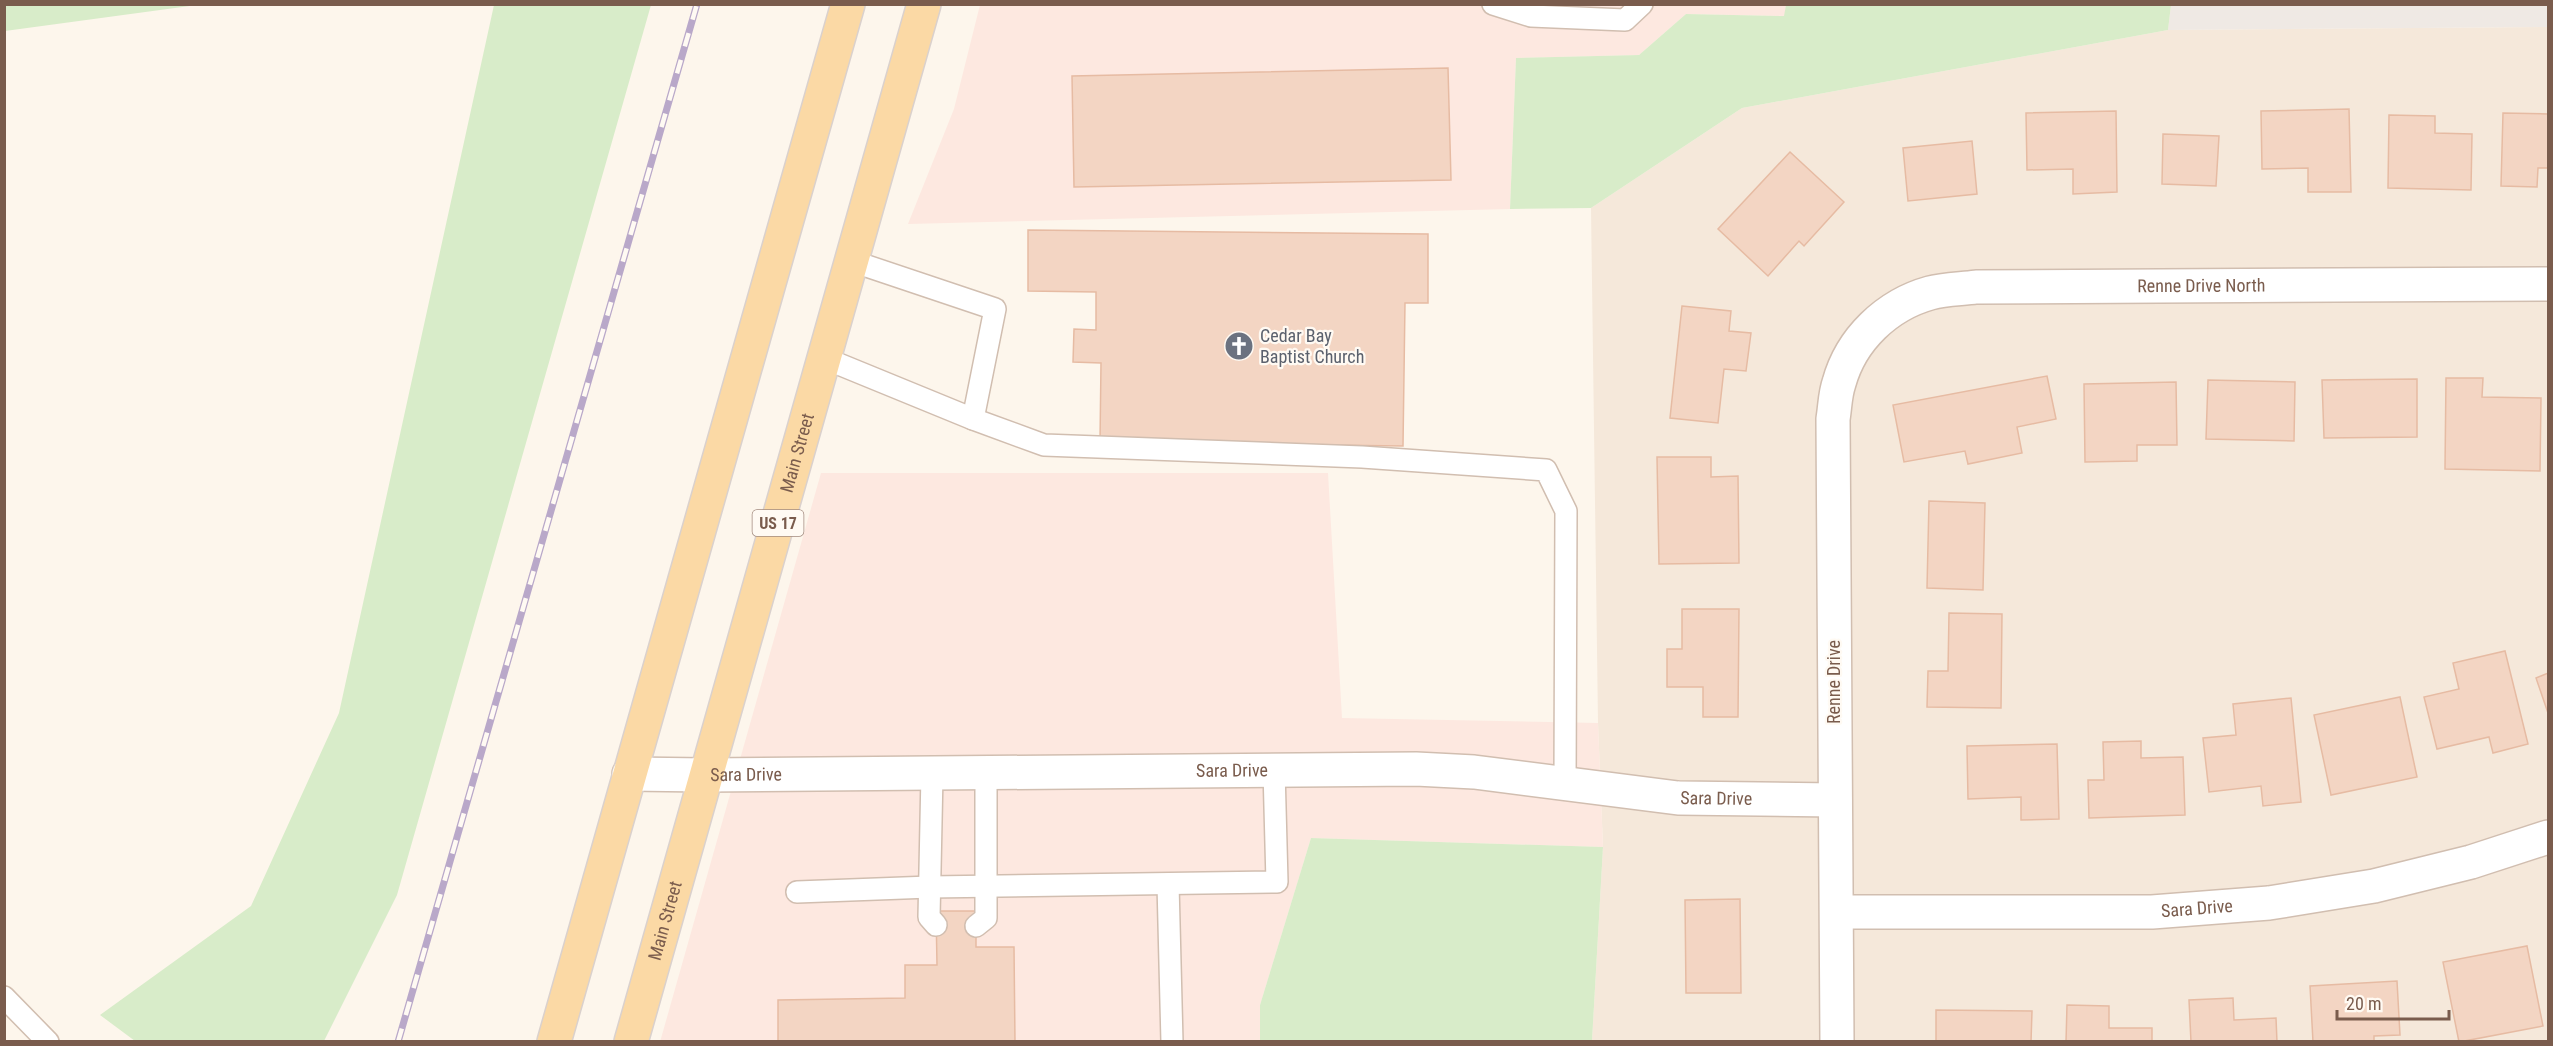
<svg xmlns="http://www.w3.org/2000/svg" width="2553" height="1046" viewBox="0 0 2553 1046" font-family="'Roboto Condensed',sans-serif">
<style>
.residential{fill:#f5e8da}
.commercial{fill:#fde8e0}
.industrial{fill:#efe9e4}
.green{fill:#d8ecc9}
.building{fill:#f3d5c3;stroke:#e6bba3;stroke-width:1.5}
.lines{fill:none;stroke-linecap:round;stroke-linejoin:round}
.service-casing{stroke:#d1beb0;stroke-width:24}
.minor-casing{stroke:#d1beb0;stroke-width:36}
.primary-casing{stroke:#dad1cd;stroke-width:36}
.service{stroke:#fff;stroke-width:21}
.minor{stroke:#fff;stroke-width:33}
.primary{stroke:#fbd9a5;stroke-width:33}
.rail-casing{stroke:#b9a8c9;stroke-width:7}
.rail{stroke:#fffaf3;stroke-width:4.5;stroke-dasharray:14;stroke-linecap:butt}
.labels{text-anchor:middle;stroke-width:4.5;stroke-linejoin:round;paint-order:stroke}
.shield{fill:#fffaf3;stroke:#a28b7f;stroke-width:1.5}
.shield-label{font-size:16px;font-weight:bold;fill:#7a5c4d}
.street-label{font-size:18px;fill:#7a5c4d;stroke:#fffaf3}
.worship-label{font-size:18px;fill:#5b616d;stroke:#fffaf3;text-anchor:start}
</style>
<rect width="100%" height="100%" fill="#fdf6ec"/>
<!-- residential -->
<path class="residential" d="M2548 27V1041H1592L1603 847 1598 723 1591 208 1742 108 2168 30Z"/>
<!-- commercial -->
<g class="commercial">
<path d="M980 5H1786L1785 16 1686 14 1639 55 1516 58 1510 209 908 224 954 109Z"/>
<path d="M821 473H1328L1342 718 1598 723 1603 847 1311 838 1260 1005V1041L660 1042Z"/>
</g>
<!-- industrial -->
<path class="industrial" d="M2171 5H2548V27L2168 30Z"/>
<!-- green -->
<g class="green">
<path d="M5 4H197V5L5 31Z"/>
<path d="M494 5H651L397 895 324 1041H135L100 1015 251 906 339 713Z"/>
<path d="M1786 5V4L2171 5 2168 30 1742 108 1591 208 1510 209 1516 58 1639 55 1686 14 1784 16Z"/>
<path d="M1311 838 1603 847 1592 1041H1260V1005Z"/>
</g>
<!-- building -->
<g class="building">
<path d="M1448 68 1451 180 1074 187 1072 76Z"/>
<path d="M2349 109 2351 192H2308V168L2262 169 2261 111Z"/>
<path d="M2116 111 2117 192 2073 194V169L2027 170 2026 113Z"/>
<path d="M2503 113 2548 114V168H2538L2537 187 2501 186Z"/>
<path d="M2389 115 2435 116V133L2472 134 2471 190 2388 188Z"/>
<path d="M2163 134 2219 136 2216 186 2162 184Z"/>
<path d="M1972 141 1977 194 1908 201 1903 148Z"/>
<path d="M1790 152 1844 202 1804 246 1799 241 1768 276 1718 229Z"/>
<path d="M1028 230 1428 234V303H1405L1403 446 1100 442 1101 363 1073 362 1074 329 1096 330V292L1028 291Z"/>
<path d="M1682 306 1731 311 1729 331 1751 333 1746 371 1724 369 1718 423 1670 418Z"/>
<path d="M2047 376 2056 419 2017 427 2022 453 1968 464 1965 451 1904 462 1893 405Z"/>
<path d="M2446 378H2483L2482 397 2541 398 2540 471 2445 469Z"/>
<path d="M2417 379V437L2324 438 2322 380Z"/>
<path d="M2208 380 2295 382 2294 441 2206 439Z"/>
<path d="M2176 382 2177 445H2137V461L2085 462 2084 384Z"/>
<path d="M1657 457H1711V477L1738 476 1739 563 1659 564Z"/>
<path d="M1929 501 1985 503 1983 590 1927 588Z"/>
<path d="M1682 609H1739L1738 717H1703V687H1667V649H1682Z"/>
<path d="M1949 613 2002 614 2001 708 1927 707 1928 671H1948Z"/>
<path d="M2505 651 2528 744 2493 753 2489 737 2437 749 2424 697 2459 689 2453 663Z"/>
<path d="M2548 673V713L2536 678Z"/>
<path d="M2400 697 2417 777 2331 795 2314 715Z"/>
<path d="M2291 698 2301 802 2263 806 2261 786 2209 792 2203 738 2236 735 2233 704Z"/>
<path d="M2141 741V758L2183 757 2185 815 2089 818 2088 780H2104L2103 742Z"/>
<path d="M2057 744 2059 819 2021 820V797L1968 799 1967 746Z"/>
<path d="M1740 899 1741 993H1686L1685 900Z"/>
<path d="M936 911H976V947H1014L1015 1042H778V1000L905 998V965H937Z"/>
<path d="M2527 946 2543 1026 2459 1042 2443 962Z"/>
<path d="M2397 981 2400 1035 2374 1036V1042H2313L2310 986Z"/>
<path d="M2233 998 2234 1020 2276 1018 2277 1042H2191L2189 1000Z"/>
<path d="M2067 1005 2109 1006V1028H2152V1042H2066Z"/>
<path d="M1936 1010 2032 1011 2031 1042H1936Z"/>
</g>
<g class="lines">
<!-- service casing -->
<g class="service-casing">
<g id="service">
<path d="M1493 4 1531 16 1625 20 1642 4"/>
<path d="M824 358 973 419 995 309 852 261"/>
<path d="M973 419 1044 445 1362 457 1546 470 1566 511 1565 785"/>
<path d="M932 774 929 917 936 925"/>
<path d="M1168 884 1172 1042"/>
<path d="M797 892 930 887 1277 882 1274 770"/>
<path d="M976 926 986 918V774"/>
<path d="M4 997 48 1042"/>
</g>
</g>
<!-- minor casing -->
<g class="minor-casing">
<g id="minor">
<path id="s1" d="M629 774 706 775 1416 769 1474 772 1678 798 1835 800"/>
<path id="s2" d="M1837 912H2152L2269 903 2374 886 2471 862 2548 837"/>
<path id="s3" d="M1837 1042 1833 419C1835 407 1835 394 1839 383 1851 339 1887 305 1930 293 1944 289 1961 289 1976 287L2548 284"/>
</g>
</g>
<!-- primary casing -->
<g class="primary-casing">
<g id="primary">
<path d="M554 1042 848 4"/>
<path id="s4" d="M631 1042 924 4"/>
</g>
</g>
<!-- service -->
<use href="#service" class="service"/>
<!-- minor -->
<use href="#minor" class="minor"/>
<!-- primary -->
<use href="#primary" class="primary"/>
<!-- rail casing -->
<g class="rail-casing">
<path id="rail" d="M398 1042 697 4"/>
</g>
<!-- rail -->
<use href="#rail" class="rail"/>
</g>
<!-- icons -->
<defs>
<g id="church-disc" transform="scale(1.5)"><circle r="9.5" fill="#6b7280" stroke="#fffaf3"/><path d="M-1.2-6h2.4v3.5h3.3v2.4h-3.3V6h-2.4V-.1h-3.3v-2.4h3.3Z" fill="#fff"/></g>
</defs>
<g fill-rule="evenodd">
<use href="#church-disc" x="1239" y="346"/>
</g>
<g class="labels">
<!-- shield labels -->
<rect class="shield" x="752.5" y="510" width="51" height="26" rx="4.5"/>
<g class="shield-label">
<text x="778" y="529">US 17</text>
</g>
<!-- street labels -->
<g class="street-label">
<text dy="6" stroke="none"><textPath href="#s3" startOffset="1065">Renne Drive North</textPath></text>
<text dy="6" stroke="none"><textPath href="#s4" startOffset="612">Main Street</textPath></text>
<text transform="translate(1834 682) rotate(-90)" y="6">Renne Drive</text>
<text dy="6" stroke="none"><textPath href="#s1" startOffset="603">Sara Drive</textPath></text>
<text dy="6" stroke="none"><textPath href="#s1" startOffset="117">Sara Drive</textPath></text>
<text dy="6" stroke="none"><textPath href="#s1" startOffset="1089">Sara Drive</textPath></text>
<text dy="6" stroke="none"><textPath href="#s2" startOffset="360">Sara Drive</textPath></text>
<text dy="6" stroke="none"><textPath href="#s4" startOffset="126">Main Street</textPath></text>
</g>
<!-- worship labels -->
<g class="worship-label">
<text x="1260" y="342">Cedar Bay<tspan x="1260" dy="21">Baptist Church</tspan></text>
</g>
</g>
<!-- border -->
<rect width="2553" height="1046" fill="none" stroke="#7a5c4d" stroke-width="12"/>
<!-- scale -->
<path d="M2337 1010v9h112v-9" fill="none" stroke="#7a5c4d" stroke-width="3"/>
<text x="2346" y="1010" font-size="18" fill="#7a5c4d" stroke="#fffaf3" stroke-width="4.5" paint-order="stroke">20 m</text>
</svg>
